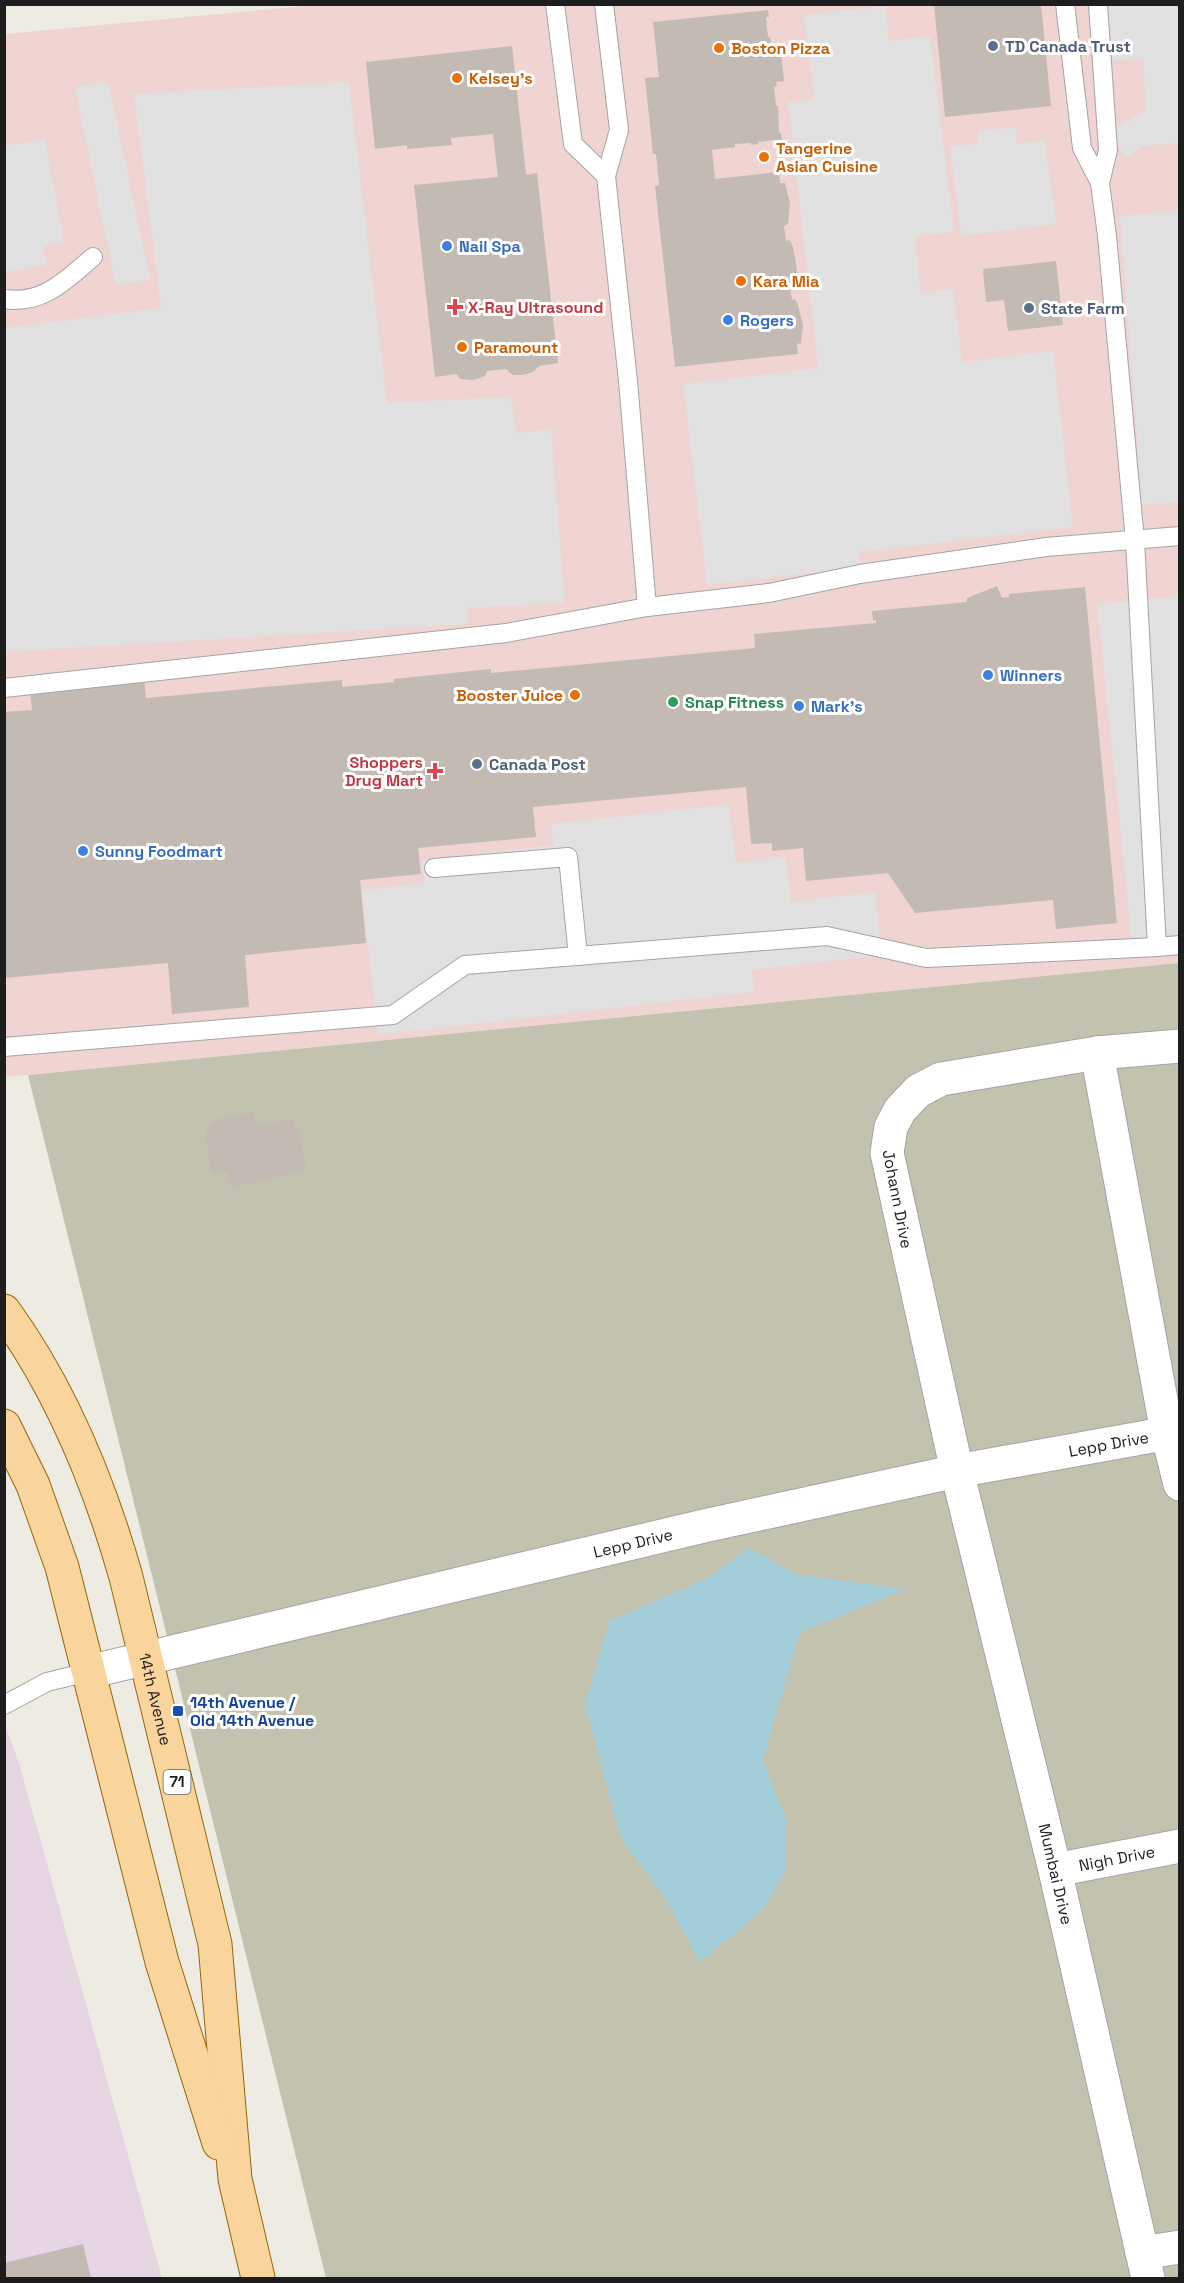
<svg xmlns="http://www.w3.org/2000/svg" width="1184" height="2283" viewBox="0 0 1184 2283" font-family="'Space Grotesk',sans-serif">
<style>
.commercial{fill:#efd4d2}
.industrial{fill:#e7d5e3}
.construction{fill:#c2c2af}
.parking{fill:#e1e1e1}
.water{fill:#a4cdda}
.building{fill:#c2bab3}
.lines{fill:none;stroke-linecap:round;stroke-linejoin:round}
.lane-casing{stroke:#a4a4a4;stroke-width:20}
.street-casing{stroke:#a4a4a4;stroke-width:35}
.primary-casing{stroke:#916605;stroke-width:35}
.lane{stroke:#fff;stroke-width:18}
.street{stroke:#fff;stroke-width:33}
.primary{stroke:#f9d49d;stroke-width:33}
.service-dot{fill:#5c6f8a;stroke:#fff;stroke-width:2}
.food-dot{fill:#e8710a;stroke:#fff;stroke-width:2}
.shop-dot{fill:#3f7fe0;stroke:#fff;stroke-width:2}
.health-dot{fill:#e0444e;stroke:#fff;stroke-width:2}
.leisure-dot{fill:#2e9e5b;stroke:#fff;stroke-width:2}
.transit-dot{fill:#1a4fb4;stroke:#fff;stroke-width:2}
.labels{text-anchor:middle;stroke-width:6;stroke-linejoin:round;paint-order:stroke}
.shield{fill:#fff;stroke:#616161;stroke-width:1.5}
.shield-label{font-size:15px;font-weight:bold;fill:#1d1d1d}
.service-label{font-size:16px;font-weight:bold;fill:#4e5e75;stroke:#fff;text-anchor:start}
.food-label{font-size:16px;font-weight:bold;fill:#c56008;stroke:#fff;text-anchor:start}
.shop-label{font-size:16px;font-weight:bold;fill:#366cbe;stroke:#fff;text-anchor:start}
.health-label{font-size:16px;font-weight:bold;fill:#be3a42;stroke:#fff;text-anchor:start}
.leisure-label{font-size:16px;font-weight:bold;fill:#27864d;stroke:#fff;text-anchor:start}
.street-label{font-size:16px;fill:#1d1d1d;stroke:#fff}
.transit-label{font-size:16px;font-weight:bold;fill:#164399;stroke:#fff;text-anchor:start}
</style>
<rect width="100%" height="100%" fill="#eeebe3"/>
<!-- commercial -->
<path class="commercial" d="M327 4 1179 5V963L5 1077V34Z"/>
<!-- industrial -->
<path class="industrial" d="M4 1722 19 1763 162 2278H5Z"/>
<!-- construction -->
<path class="construction" d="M1179 963V2278H326L28 1075Z"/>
<!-- parking -->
<g class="parking">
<path d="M1108 5H1179V143L1142 146 1126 158 1106 132 1146 111 1143 59 1112 61Z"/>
<path d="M885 6 889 41 930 36 954 232 915 236 921 293 953 289 962 362 1053 351 1073 527 859 552 860 567 707 585 683 384 818 368 788 102 814 99 804 15Z"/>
<path d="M108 81 150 279 116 286 75 88Z"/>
<path d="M349 82 387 403 511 397 516 433 551 429 565 603 469 608 467 624 5 652V328L161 308 134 94Z"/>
<path d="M1015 127 1017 144 1045 140 1056 224 961 236 950 147 979 143 978 131Z"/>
<path d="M45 139 64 243 43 246 46 265 5 272V146Z"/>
<path d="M1179 211V502L1142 505 1120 216Z"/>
<path d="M1179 596V938L1132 943 1097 604Z"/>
<path d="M729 804 736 863 786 857 791 902 875 892 882 955 752 970 754 992 378 1035 362 890 424 883 422 860 553 845 551 824Z"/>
</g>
<!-- water -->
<path class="water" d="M749 1548 798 1575 906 1589 800 1632 763 1759 785 1818V1871L764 1909 700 1962 666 1900 621 1839 585 1705 609 1621 708 1578Z"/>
<!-- building -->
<g class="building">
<path d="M934 4H1041L1051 106 945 117Z"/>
<path d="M768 10 769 17H766L768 37H770L771 44 780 43 784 81 776 82 777 86 774 87 776 106H778L779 133H781L782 142 774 143V140L758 142V144L751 145V143L735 144V147L712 150 715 179 779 172 780 183H785L790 203 788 224 784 226 786 241 790 240 793 247 797 269 795 284 790 285 792 300 795 299 798 305 803 325 801 343 797 344 798 354 675 367 655 186 659 185 656 154H653L645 78 659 77 653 22Z"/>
<path d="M512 46 526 175 537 173 558 363 539 366 533 372 523 375H513L506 369 487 371 485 376 473 380 460 379 457 374 435 377 414 185 498 177 493 134 451 138 452 145 407 149V145L375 149 366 62Z"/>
<path d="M1056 261 1063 325 1008 331 1004 300 986 302 983 269Z"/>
<path d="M997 586 1002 598 1009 597V594L1085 587 1117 923 1056 929 1053 900 915 913 888 873 806 881 803 848 772 851V843L751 844 746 787 533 807 536 837 418 848 421 874 360 880 366 943 245 955 249 1007 172 1014 168 963 4 978V712L32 710 30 690 144 678 146 698 342 680V687L394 682V679L491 669V673L755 648 754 634 876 623V620H873L872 611 967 602V598Z"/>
<path d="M253 1112 257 1126 293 1119 295 1129H298L307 1170 231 1188 227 1171 212 1174 205 1137 208 1125 218 1119Z"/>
<path d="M83 2244 91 2278H4V2263Z"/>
</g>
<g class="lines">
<!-- lane casing -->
<g class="lane-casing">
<g id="lane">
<path d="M555 4 573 144 606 176"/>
<path d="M604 4 619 130 606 176 628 381 647 607"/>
<path d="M1065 4 1082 148 1100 183 1107 236 1135 541 1157 947 1180 945"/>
<path d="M1098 4 1108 150 1100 183"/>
<path d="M4 299C43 305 66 280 93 257"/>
<path d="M4 688 506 633 647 607 769 593 860 574 1046 547 1180 536"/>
<path d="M434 868 568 857 578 956"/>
<path d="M4 1047 393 1015 465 965 827 936 926 958 1157 947"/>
<path d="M4 1705 47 1682 88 1672"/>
</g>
</g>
<!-- street casing -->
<g class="street-casing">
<g id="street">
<path d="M1097 1053 1167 1432 1180 1484"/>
<path id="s1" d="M88 1672 704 1526 957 1471 1180 1431"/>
<path id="s2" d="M1055 1870 1180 1846"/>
<path d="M1142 2253 1180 2247"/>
<path d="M1148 2278 1055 1870 957 1471 887 1153 891 1127 900 1110 918 1091 941 1079 1097 1053 1180 1046"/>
</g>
</g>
<!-- primary casing -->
<g class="primary-casing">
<g id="primary">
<path id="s3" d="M4 1311C62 1391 99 1482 126 1577L215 1944 235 2179 258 2278"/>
<path d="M4 1426 33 1485 62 1567 162 1962 219 2143"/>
</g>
</g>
<!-- lane -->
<use href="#lane" class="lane"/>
<!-- street -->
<use href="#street" class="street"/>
<!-- primary -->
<use href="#primary" class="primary"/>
</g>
<!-- markers -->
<g class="service-dot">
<circle cx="993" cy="46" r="6"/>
<circle cx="1029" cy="308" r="6"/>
<circle cx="477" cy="764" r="6"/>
</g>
<g class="food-dot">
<circle cx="719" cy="48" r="6"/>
<circle cx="457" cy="78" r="6"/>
<circle cx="764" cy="157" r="6"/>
<circle cx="741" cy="281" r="6"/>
<circle cx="462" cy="347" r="6"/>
<circle cx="575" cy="695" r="6"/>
</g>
<g class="shop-dot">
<circle cx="447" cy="246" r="6"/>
<circle cx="728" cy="320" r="6"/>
<circle cx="988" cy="675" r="6"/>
<circle cx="799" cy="706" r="6"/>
<circle cx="83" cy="851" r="6"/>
</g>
<g class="health-dot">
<path d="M452 298h6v6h6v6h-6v6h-6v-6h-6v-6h6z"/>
<path d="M432 762h6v6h6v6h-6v6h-6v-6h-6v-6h6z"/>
</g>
<circle class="leisure-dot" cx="673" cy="702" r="6"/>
<rect class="transit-dot" x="172" y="1705" width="12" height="12" rx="3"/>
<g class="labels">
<!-- shield labels -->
<rect class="shield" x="163.5" y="1770" width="27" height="24" rx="4.5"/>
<g class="shield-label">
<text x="177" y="1787">71</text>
</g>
<!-- service labels -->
<g class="service-label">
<text x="1005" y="52">TD Canada Trust</text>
<text x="1041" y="314">State Farm</text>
<text x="489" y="770">Canada Post</text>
</g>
<!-- food labels -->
<g class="food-label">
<text x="731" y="54">Boston Pizza</text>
<text x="469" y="84">Kelsey's</text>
<text x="776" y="154">Tangerine<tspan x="776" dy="18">Asian Cuisine</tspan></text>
<text x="753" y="287">Kara Mia</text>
<text x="474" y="353">Paramount</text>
<text x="563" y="701" text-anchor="end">Booster Juice</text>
</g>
<!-- shop labels -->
<g class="shop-label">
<text x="459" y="252">Nail Spa</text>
<text x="740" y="326">Rogers</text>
<text x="1000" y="681">Winners</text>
<text x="811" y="712">Mark's</text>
<text x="95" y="857">Sunny Foodmart</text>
</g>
<!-- health labels -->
<g class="health-label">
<text x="468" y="313">X-Ray Ultrasound</text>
<text x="423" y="768" text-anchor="end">Shoppers<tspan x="423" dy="18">Drug Mart</tspan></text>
</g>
<!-- leisure labels -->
<g class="leisure-label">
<text x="685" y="708">Snap Fitness</text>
</g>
<!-- street labels -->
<g class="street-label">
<text transform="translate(898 1199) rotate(79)" y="6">Johann Drive</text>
<text dy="6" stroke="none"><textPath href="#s1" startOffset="1046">Lepp Drive</textPath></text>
<text dy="6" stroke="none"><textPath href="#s1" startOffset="560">Lepp Drive</textPath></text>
<text dy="6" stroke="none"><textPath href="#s3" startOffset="420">14th Avenue</textPath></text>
<text dy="6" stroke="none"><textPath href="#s2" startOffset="63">Nigh Drive</textPath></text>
<text transform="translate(1056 1874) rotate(77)" y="6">Mumbai Drive</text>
</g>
<!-- transit labels -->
<g class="transit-label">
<text x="190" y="1708">14th Avenue /<tspan x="190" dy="18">Old 14th Avenue</tspan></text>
</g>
</g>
<!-- border -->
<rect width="1184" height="2283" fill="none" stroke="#1d1d1d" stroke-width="12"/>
</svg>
